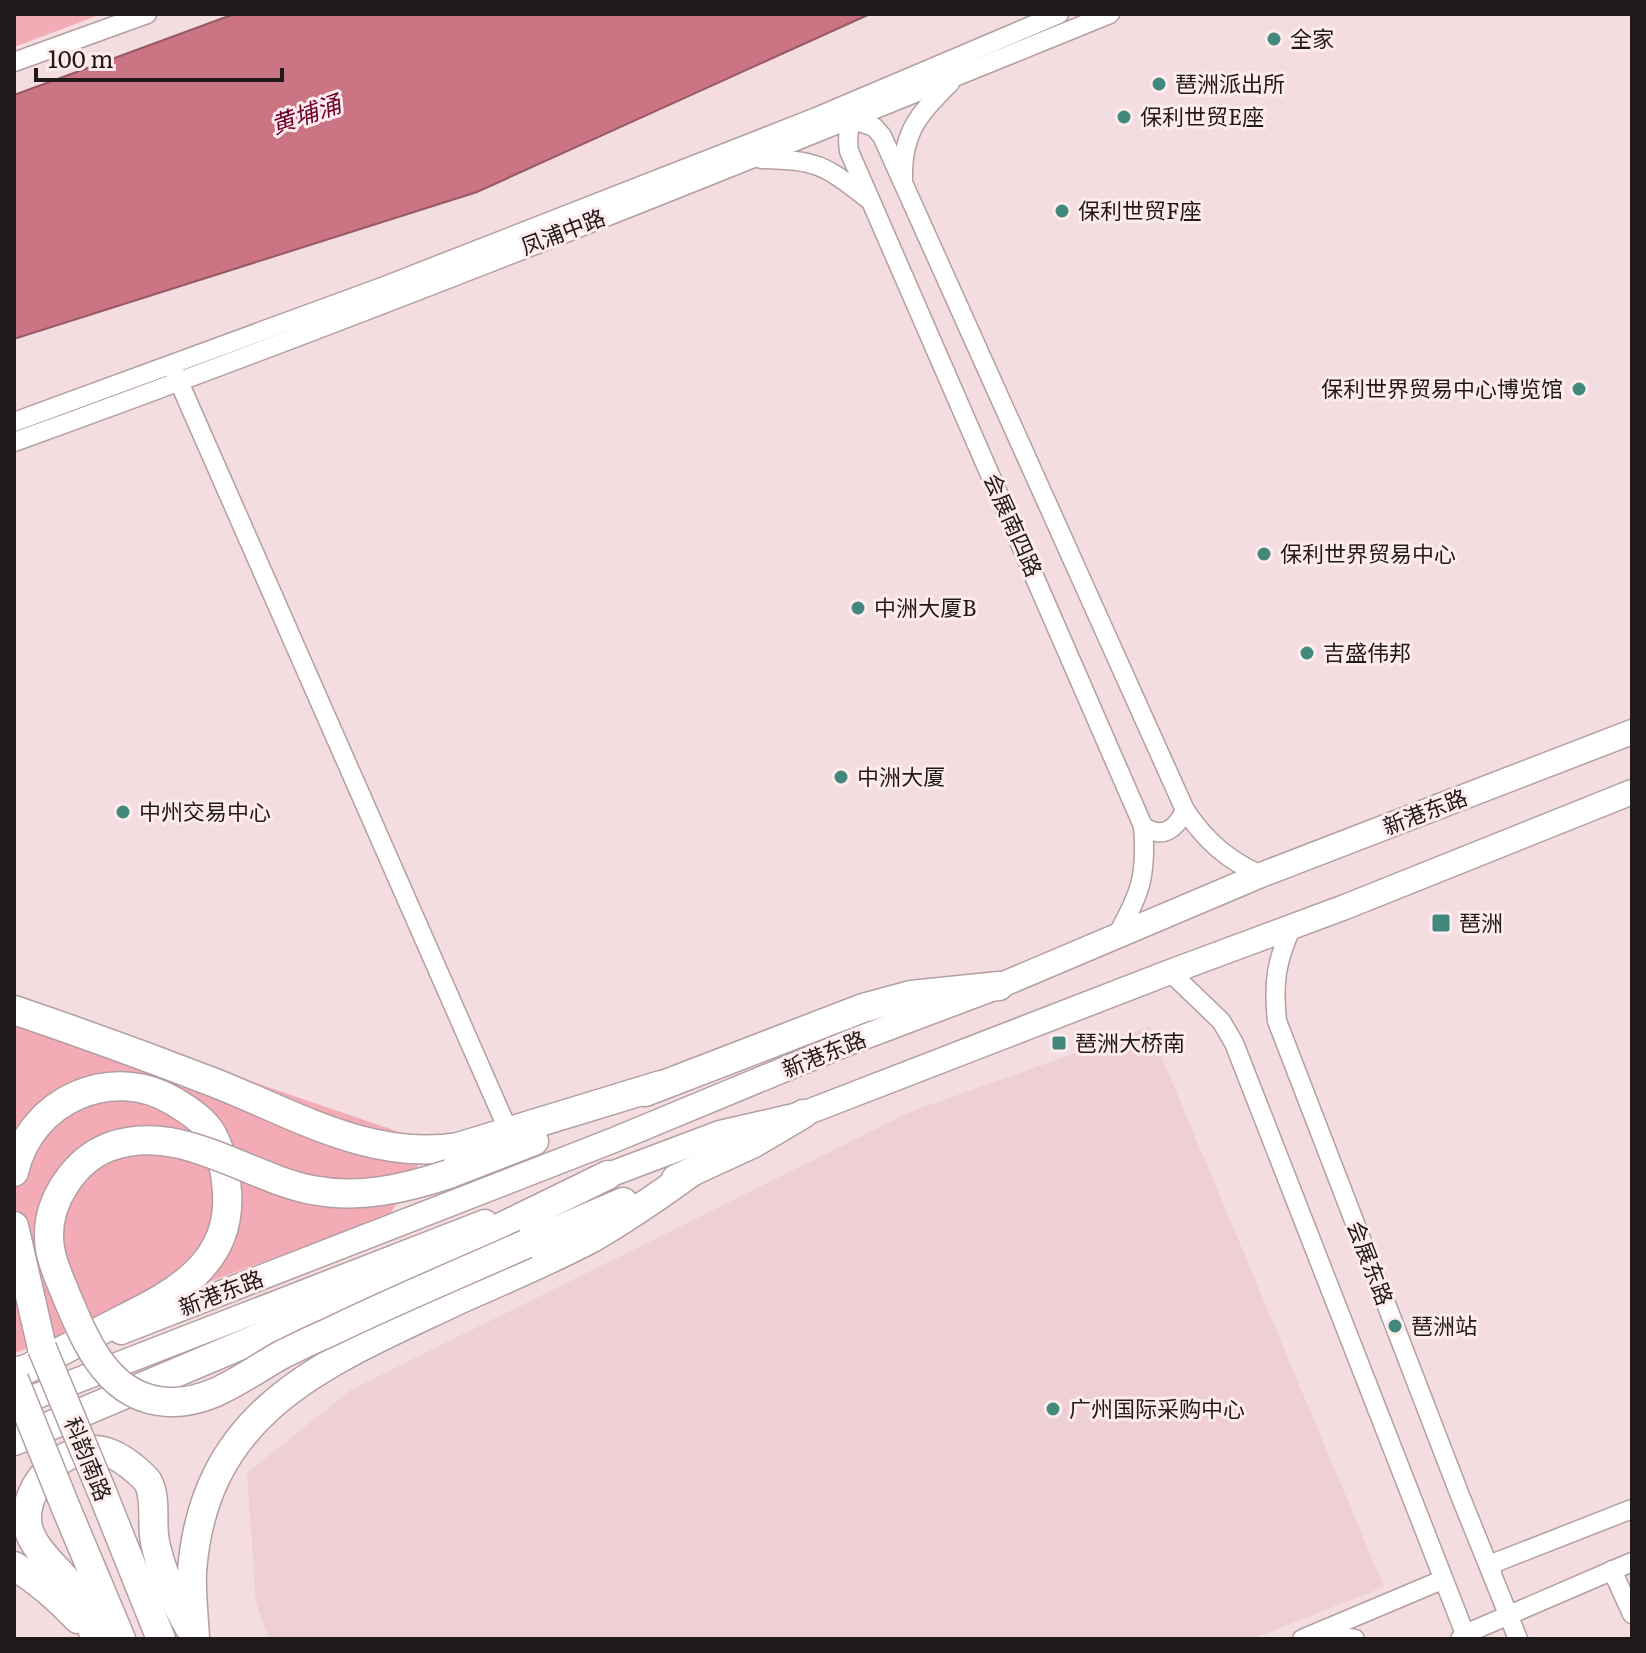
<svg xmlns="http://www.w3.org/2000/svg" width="1646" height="1653" viewBox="0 0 1646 1653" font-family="Literata,'Noto Sans SC',serif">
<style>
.built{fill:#eecfd3}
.green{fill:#f3abb6}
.water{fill:#ca7484;stroke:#975964;stroke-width:2}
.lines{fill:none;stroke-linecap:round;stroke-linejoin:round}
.minor-casing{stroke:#b39ea1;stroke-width:21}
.major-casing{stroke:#b39ea1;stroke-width:27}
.highway-casing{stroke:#b39ea1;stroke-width:31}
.minor{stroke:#fff;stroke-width:18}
.major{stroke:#fff;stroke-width:24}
.highway{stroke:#fff;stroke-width:28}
.highway-bridge-casing{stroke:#b39ea1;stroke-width:31;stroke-linecap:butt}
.highway-bridge{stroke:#fff;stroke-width:28}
.poi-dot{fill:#43887d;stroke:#feebee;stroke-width:3}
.labels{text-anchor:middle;stroke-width:6;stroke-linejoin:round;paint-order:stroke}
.poi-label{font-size:22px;fill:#20191a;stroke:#feebee;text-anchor:start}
.street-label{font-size:22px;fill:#20191a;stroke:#feebee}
.water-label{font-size:24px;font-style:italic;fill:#6f002a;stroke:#feebee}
</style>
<rect width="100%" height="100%" fill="#f3dde0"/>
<!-- built -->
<path class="built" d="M1149 1027 1384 1587 1252 1639H269L256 1603 247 1473 351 1390 910 1112Z"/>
<!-- green -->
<g class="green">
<path d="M14 14H102L14 47Z"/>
<path d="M14 1000 431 1143 389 1216 14 1353Z"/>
</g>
<!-- water -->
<path class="water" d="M234 14H870L477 192 14 339V95Z"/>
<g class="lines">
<!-- minor casing -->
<g class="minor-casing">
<g id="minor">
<path d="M14 62 147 14"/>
<path d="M857 114C848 123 847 139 849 151L1143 826C1147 874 1141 893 1117 935"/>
<path d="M848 118 874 127 882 136 1185 810C1205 840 1227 860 1261 875"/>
<path d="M761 159C818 160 824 165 868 199"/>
<path d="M903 178C902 133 919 113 950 83"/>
<path d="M176 375 509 1132"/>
<path d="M14 422 382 287 814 118 1059 14"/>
<path d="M14 442C383 309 746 162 1110 14"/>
<path d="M1143 826C1163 840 1176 829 1185 810"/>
<path d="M1292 927C1276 961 1273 983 1277 1021L1461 1498 1518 1639"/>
<path d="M1170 972 1221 1021 1234 1043 1467 1639"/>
<path d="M1612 1570 1632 1614"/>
<path d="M1492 1573 1489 1565 1632 1509"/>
<path d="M1302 1639 1442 1580"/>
<path d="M1318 1639 1340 1636 1355 1639"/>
<path d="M1460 1639 1465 1634 1632 1562"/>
</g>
</g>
<!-- major casing -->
<g class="major-casing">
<g id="major">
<path d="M590 1182 720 1133 803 1114 1170 972 1345 907 1632 792"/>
<path d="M121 1332 614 1140 848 1043 999 986 1261 875 1632 732"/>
<path d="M14 1405 485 1222"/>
</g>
</g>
<!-- highway casing -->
<g class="highway-casing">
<g id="highway">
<path d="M14 1010C82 1033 148 1057 215 1083 294 1114 370 1161 458 1147L661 1085"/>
<path d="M645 1092 863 1008 911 995 999 986"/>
<path d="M14 1172C30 1100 112 1063 175 1102 188 1110 204 1120 212 1134 221 1151 226 1173 227 1192 229 1225 219 1250 196 1273 174 1294 145 1308 119 1321 88 1337 58 1353 27 1369L14 1372"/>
<path d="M449 1174 534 1141"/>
<path d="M676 1179 754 1143 803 1114"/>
<path d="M14 1226 42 1348"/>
<path d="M526 1244 623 1202"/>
<path d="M14 1441 374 1289 608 1175"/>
<path d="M102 1492 161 1639"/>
<path d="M66 1508 121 1639"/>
<path d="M14 1566C39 1581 58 1598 78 1619"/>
<path d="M96 1639C90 1624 85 1608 77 1594 63 1571 27 1548 27 1519 26 1487 58 1450 92 1450 107 1450 118 1456 130 1465 136 1470 143 1475 148 1482 157 1499 151 1523 155 1542 161 1571 174 1600 189 1627"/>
<path d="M195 1639C194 1616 191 1594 192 1572 204 1408 326 1363 454 1302 500 1281 547 1262 592 1238 627 1218 660 1195 693 1171"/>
</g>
</g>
<!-- minor -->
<use href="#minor" class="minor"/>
<!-- major -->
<use href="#major" class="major"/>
<!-- highway -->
<use href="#highway" class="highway"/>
<!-- highway-bridge casing -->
<g class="highway-bridge-casing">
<g id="highway-bridge">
<path d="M449 1174C404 1189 359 1199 312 1190 246 1177 179 1121 109 1147 75 1160 48 1200 49 1237 49 1257 59 1277 66 1295 86 1342 108 1399 168 1402 212 1404 246 1374 283 1354 299 1346 316 1338 332 1331 396 1300 461 1273 526 1244"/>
<path d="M42 1348 102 1492"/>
<path d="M14 1379 66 1508"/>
</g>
</g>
<!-- highway-bridge -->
<use href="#highway-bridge" class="highway-bridge"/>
</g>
<!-- markers -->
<g class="poi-dot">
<circle cx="1274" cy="39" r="8"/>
<circle cx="1159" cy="84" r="8"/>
<circle cx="1124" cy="117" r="8"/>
<circle cx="1062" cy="211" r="8"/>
<circle cx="1579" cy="389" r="8"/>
<circle cx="1264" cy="554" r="8"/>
<circle cx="858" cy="608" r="8"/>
<circle cx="1307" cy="653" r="8"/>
<circle cx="841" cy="777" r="8"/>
<circle cx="123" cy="812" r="8"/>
<rect x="1431" y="913" width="20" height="20" rx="4"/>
<rect x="1051" y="1035" width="16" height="16" rx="4"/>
<circle cx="1395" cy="1326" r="8"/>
<circle cx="1053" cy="1409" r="8"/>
</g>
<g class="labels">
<!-- poi labels -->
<g class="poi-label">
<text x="1290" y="47">全家</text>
<text x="1175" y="92">琶洲派出所</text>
<text x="1140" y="125">保利世贸E座</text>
<text x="1078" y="219">保利世贸F座</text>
<text x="1563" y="397" text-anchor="end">保利世界贸易中心博览馆</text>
<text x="1280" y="562">保利世界贸易中心</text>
<text x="874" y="616">中洲大厦B</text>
<text x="1323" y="661">吉盛伟邦</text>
<text x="857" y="785">中洲大厦</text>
<text x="139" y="820">中州交易中心</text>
<text x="1459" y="931">琶洲</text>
<text x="1075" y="1051">琶洲大桥南</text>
<text x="1411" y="1334">琶洲站</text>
<text x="1069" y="1417">广州国际采购中心</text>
</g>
<!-- street labels -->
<g class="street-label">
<text transform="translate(563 232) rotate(-21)" y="8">凤浦中路</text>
<text transform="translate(1013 525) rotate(66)" y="8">会展南四路</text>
<text transform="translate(1425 812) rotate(-21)" y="8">新港东路</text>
<text transform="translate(824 1054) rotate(-22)" y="8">新港东路</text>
<text transform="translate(1370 1263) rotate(69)" y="8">会展东路</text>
<text transform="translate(221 1293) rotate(-21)" y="8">新港东路</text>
<text transform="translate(88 1459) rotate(68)" y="8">科韵南路</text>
</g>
<!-- water labels -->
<g class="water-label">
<text transform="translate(306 115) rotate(-19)" y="8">黄埔涌</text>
</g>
</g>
<!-- border -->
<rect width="1646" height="1653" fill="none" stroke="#20191a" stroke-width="32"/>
<!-- scale -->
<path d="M36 68v12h246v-12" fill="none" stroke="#20191a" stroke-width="4"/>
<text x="48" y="68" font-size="24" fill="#20191a" stroke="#feebee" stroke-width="6" paint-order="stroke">100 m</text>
</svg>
